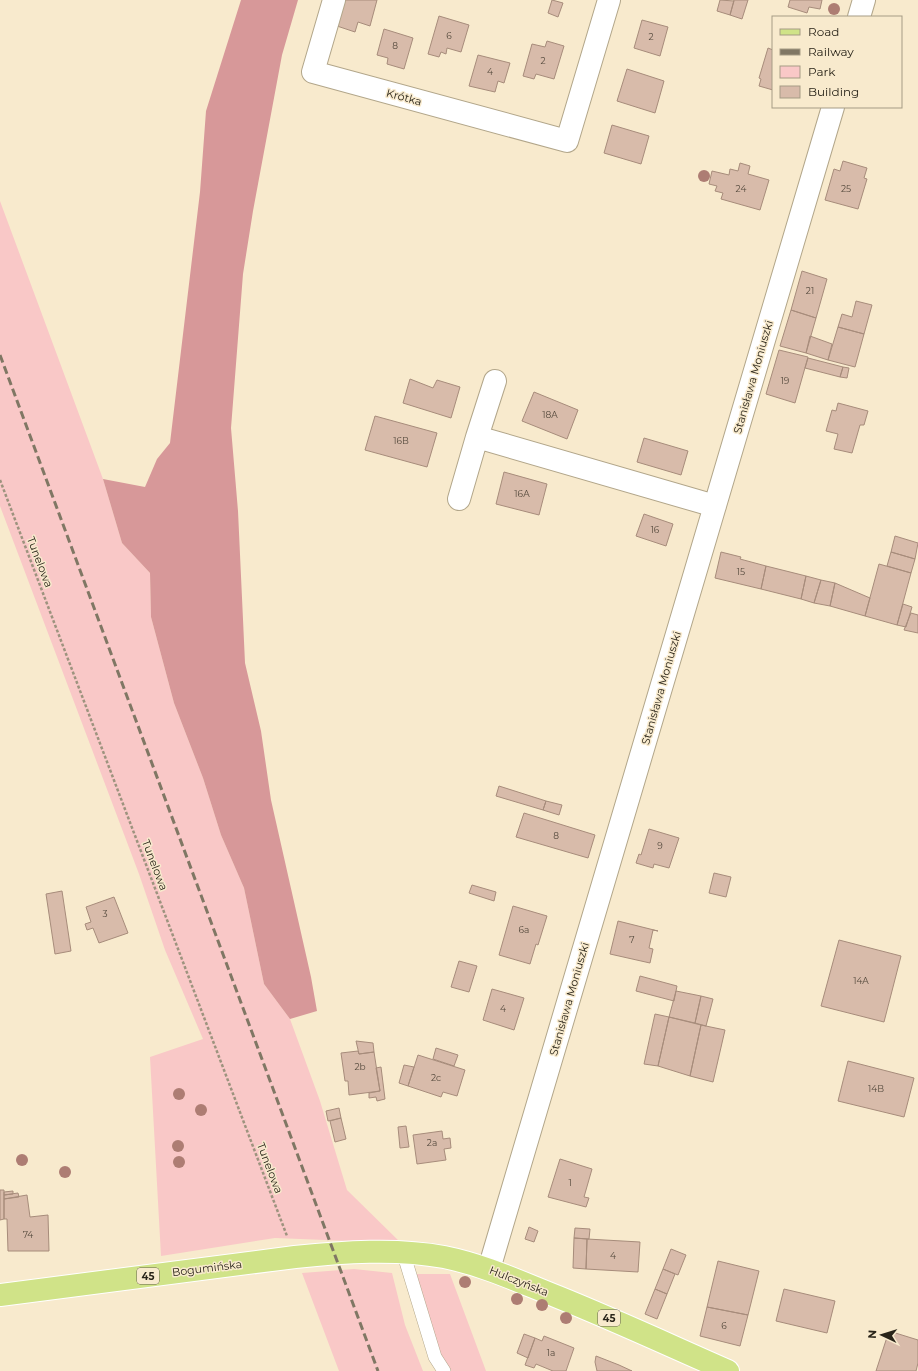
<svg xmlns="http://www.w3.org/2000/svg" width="918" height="1371" font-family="Montserrat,sans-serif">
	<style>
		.green { fill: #f9c8c7 }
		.forest { fill: #d79899 }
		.building { fill: #d8bbaa; stroke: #a78c7b }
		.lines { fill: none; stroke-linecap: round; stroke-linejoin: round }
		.service-casing { stroke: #b2a68a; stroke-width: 14 }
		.minor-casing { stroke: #b2a68a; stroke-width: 24 }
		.primary-casing { stroke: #fff; stroke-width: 24 }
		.path { stroke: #9d937e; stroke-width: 2.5; stroke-dasharray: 3 2; stroke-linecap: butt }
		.service { stroke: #fff; stroke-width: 13 }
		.minor { stroke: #fff; stroke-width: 22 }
		.primary { stroke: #d0e388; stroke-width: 22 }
		.rail { stroke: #807764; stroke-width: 3; stroke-dasharray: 8 4; stroke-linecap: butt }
		.tree { fill: #ad7d73 }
		.labels { text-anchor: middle; stroke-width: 3; stroke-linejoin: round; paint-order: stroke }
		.number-label { font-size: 9px; fill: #554a3d }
		.shield { fill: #f8eacd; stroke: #675f4f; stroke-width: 1 }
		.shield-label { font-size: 10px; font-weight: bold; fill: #292419 }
		.street-label { font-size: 11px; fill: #292419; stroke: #f8eacd }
	</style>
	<rect width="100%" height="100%" fill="#f8eacd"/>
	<path class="green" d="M0 201 103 479 122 543 150 573 151 617 174 703 203 778 221 835 244 888 264 984 290 1019 320 1101 347 1190 401 1243 275 1238 161 1256 150 1057 203 1039 165 950 139 874 0 506Z
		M354 1269 392 1273 405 1325 423 1371H339L302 1273Z
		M404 1274H450L486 1371H438Z"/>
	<path class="forest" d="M241 0H298L282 55 253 211 243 274 231 428 238 511 245 663 261 731 271 800 311 977 317 1011 290 1019 264 984 244 888 221 835 203 778 174 703 151 617 150 573 122 543 103 479 145 487 157 459 170 443 200 192 206 111Z"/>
	<path class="building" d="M344 0H377L370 26 358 22 355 32 337 26Z
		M552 0 563 3 558 17 548 13Z
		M720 0 734 1 730 15 717 11Z
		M734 0H748L742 19 730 15Z
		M790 0H822L820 9 809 7 807 13 788 7Z
		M439 16 469 25 461 52 447 48 446 54 441 52 439 57 428 54Z
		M642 20 668 27 660 56 634 48Z
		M384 29 413 38 404 69 387 64 388 58 377 55Z
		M547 41 564 46 554 79 536 74 534 79 523 76 532 44 545 47Z
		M768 48 773 50V90L759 86 761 79 759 78Z
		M478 55 510 63 504 83 498 81 495 92 469 86Z
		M627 69 664 81 655 113 617 101Z
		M612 125 649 136 641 164 604 153Z
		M843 161 867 168 864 178 867 179 858 209 825 200 834 169 840 171Z
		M740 163 750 166 748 174 769 180 760 210 721 199 723 193 715 191 717 186 709 184 712 171 729 175 730 169 738 171Z
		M802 271 827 279 816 318 791 310Z
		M856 301 872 305 864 334 838 327 842 314 852 317Z
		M791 310 816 318 806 353 780 346Z
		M838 327 864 334 855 367 828 360Z
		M810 336 832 344 828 360 806 353Z
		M779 350 808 357 795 403 766 394Z
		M808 358 843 367 840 377 805 368Z
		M843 367 849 368 847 378 840 377Z
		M410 379 433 388 437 380 460 387 451 418 403 403Z
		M534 392 578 410 567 439 522 421Z
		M838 403 868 411 864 425H860L852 453 834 449 838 434 826 431 832 410 836 411Z
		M375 416 437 433 427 467 365 450Z
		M644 438 688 451 681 475 637 462Z
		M504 472 547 484 539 515 496 504Z
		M644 514 673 524 666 546 636 536Z
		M895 536 918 543 915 559 891 552Z
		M721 552 741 557 740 559 766 566 761 589 715 578Z
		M891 552 915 559 911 573 887 566Z
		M879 564 911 573 897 625 865 616Z
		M766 566 806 576 801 599 761 589Z
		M806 576 821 580 814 603 801 599Z
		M821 580 835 583 830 606 814 603Z
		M835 583 870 598 865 616 830 606Z
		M903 604 912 607 906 627 897 625Z
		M911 613 918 615V633L904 630Z
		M499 786 546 801 543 810 496 796Z
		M546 801 562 805 559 815 543 810Z
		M524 813 595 835 588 858 516 837Z
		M649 829 679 838 669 868 654 864 653 868 636 863 639 854 641 855Z
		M714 873 731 877 726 897 709 893Z
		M472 885 496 892 494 901 469 893Z
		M62 891 71 951 55 954 46 894Z
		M114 897 128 933 99 943 93 928 87 930 85 924 91 922 86 907Z
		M513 906 547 916 538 945 536 944 530 964 499 955Z
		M618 921 658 931 653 930 649 948 653 949 650 963 610 954Z
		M839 940 901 956 884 1022 821 1006Z
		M459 961 477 966 469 992 451 987Z
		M640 976 677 986 674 1001 636 991Z
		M492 989 524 998 514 1030 483 1020Z
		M676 991 701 996 695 1023 669 1017Z
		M701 996 713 999 706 1026 695 1023Z
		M655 1014 669 1017 658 1066 644 1064Z
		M669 1017 701 1025 690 1076 658 1066Z
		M701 1025 725 1030 713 1082 690 1076Z
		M356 1041 373 1043 374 1052 359 1054Z
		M436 1048 458 1055 454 1066 433 1059Z
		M358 1051 359 1054 374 1052 380 1091 349 1095 348 1081H345L341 1053Z
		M418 1055 465 1070 457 1096 443 1092 441 1097 408 1086Z
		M848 1061 914 1078 904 1117 838 1101Z
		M404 1065 414 1067 408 1086 399 1083Z
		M381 1067 385 1099 377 1101 376 1097 369 1098V1093L380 1091 376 1068Z
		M339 1108 341 1118 328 1121 326 1111Z
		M341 1118 346 1139 335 1142 330 1121Z
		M406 1126 409 1147 400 1148 398 1127Z
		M442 1131 443 1139 450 1138 451 1148 444 1149 446 1160 417 1164 413 1135Z
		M560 1159 592 1169 584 1197 589 1198 586 1207 548 1197Z
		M0 1190H4V1219L0 1220Z
		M13 1191V1194L4 1195V1192Z
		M18 1193 19 1197 4 1199V1195Z
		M27 1195 30 1217 48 1215 49 1251H8L7 1219H4V1199Z
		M529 1227 538 1231 534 1242 525 1239Z
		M575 1228 590 1229 589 1239 574 1238Z
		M574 1238 587 1239 586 1269 573 1268Z
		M587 1239 640 1242 638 1272 586 1269Z
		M671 1249 686 1255 678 1275 663 1269Z
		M718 1261 759 1271 748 1315 707 1307Z
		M663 1269 675 1274 667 1294 655 1289Z
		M655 1289 667 1294 657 1319 645 1314Z
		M784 1289 835 1301 827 1333 776 1321Z
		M707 1307 748 1315 740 1346 700 1336Z
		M889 1331 918 1340V1363L916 1371H876Z
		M524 1334 535 1338 528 1358 517 1353Z
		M544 1336 574 1348 566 1371H553L536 1364 534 1368 525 1365 535 1338 542 1341Z
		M596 1356 619 1365 632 1371H597L595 1362Z"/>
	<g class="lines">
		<g class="service-casing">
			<path id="service" d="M403 1252 435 1357 444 1371"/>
		</g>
		<g class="minor-casing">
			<path id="minor" d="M334 0 313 72 567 141 609 0
				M859 17 864 0
				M477 437 715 506
				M459 499 477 437 495 381
				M489 1269 833 107"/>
		</g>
		<g class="primary-casing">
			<path id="primary" d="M0 1295 295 1257C342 1252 397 1248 444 1257 484 1265 520 1282 558 1297 615 1320 671 1346 728 1371"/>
		</g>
		<path class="path" d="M0 480 287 1236"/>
		<use href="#service" class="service"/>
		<use href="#minor" class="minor"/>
		<use href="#primary" class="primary"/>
		<path class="rail" d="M0 355 378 1371"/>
	</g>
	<g class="tree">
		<circle cx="834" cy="9" r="6"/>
		<circle cx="704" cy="176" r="6"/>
		<circle cx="179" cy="1094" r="6"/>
		<circle cx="201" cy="1110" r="6"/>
		<circle cx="178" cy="1146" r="6"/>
		<circle cx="22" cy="1160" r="6"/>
		<circle cx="179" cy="1162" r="6"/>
		<circle cx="65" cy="1172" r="6"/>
		<circle cx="465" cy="1282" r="6"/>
		<circle cx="517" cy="1299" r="6"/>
		<circle cx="542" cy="1305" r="6"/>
		<circle cx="566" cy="1318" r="6"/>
	</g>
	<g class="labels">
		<g class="number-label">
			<text x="449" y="39">6</text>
			<text x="651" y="40">2</text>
			<text x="395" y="49">8</text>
			<text x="543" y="64">2</text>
			<text x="490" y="75">4</text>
			<text x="741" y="192">24</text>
			<text x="846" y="192">25</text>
			<text x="810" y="294">21</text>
			<text x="785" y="384">19</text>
			<text x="550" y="418">18A</text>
			<text x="401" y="444">16B</text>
			<text x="522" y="497">16A</text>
			<text x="655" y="533">16</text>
			<text x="741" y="575">15</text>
			<text x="556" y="839">8</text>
			<text x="660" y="849">9</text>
			<text x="105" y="917">3</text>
			<text x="524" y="933">6a</text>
			<text x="632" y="943">7</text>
			<text x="861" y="984">14A</text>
			<text x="503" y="1012">4</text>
			<text x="360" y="1070">2b</text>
			<text x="436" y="1081">2c</text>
			<text x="876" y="1092">14B</text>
			<text x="432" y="1146">2a</text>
			<text x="570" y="1186">1</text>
			<text x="28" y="1238">74</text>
			<text x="613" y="1259">4</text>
			<text x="724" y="1329">6</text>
			<text x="551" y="1356">1a</text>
		</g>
		<g class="shield">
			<rect x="137" y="1268" width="22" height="16" rx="3"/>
			<rect x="598" y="1310" width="22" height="16" rx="3"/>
		</g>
		<g class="shield-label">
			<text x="148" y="1280">45</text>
			<text x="609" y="1322">45</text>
		</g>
		<g class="street-label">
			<text transform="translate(404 97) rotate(15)" y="4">Krótka</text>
			<text transform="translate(753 377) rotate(-74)" y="4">Stanisława Moniuszki</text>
			<text transform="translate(40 562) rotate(69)" y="4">Tunelowa</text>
			<text transform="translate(661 688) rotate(-74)" y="4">Stanisława Moniuszki</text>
			<text transform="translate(155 865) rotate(69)" y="4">Tunelowa</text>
			<text transform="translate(569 999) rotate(-74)" y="4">Stanisława Moniuszki</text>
			<text transform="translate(270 1168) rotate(69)" y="4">Tunelowa</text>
			<text transform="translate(207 1268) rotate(-7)" y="4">Bogumińska</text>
			<text transform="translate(519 1281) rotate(22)" y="4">Hulczyńska</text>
		</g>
	</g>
	<rect x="772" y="16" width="130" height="92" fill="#f8eacd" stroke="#a59b85"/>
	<rect x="780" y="29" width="20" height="6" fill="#d0e388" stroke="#a59b85"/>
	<text x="808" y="36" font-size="12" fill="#292419">Road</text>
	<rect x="780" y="49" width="20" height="6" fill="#807764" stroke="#a59b85"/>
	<text x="808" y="56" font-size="12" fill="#292419">Railway</text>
	<rect x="780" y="66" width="20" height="12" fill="#f9c8c7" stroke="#a59b85"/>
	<text x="808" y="76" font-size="12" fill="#292419">Park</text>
	<rect x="780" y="86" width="20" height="12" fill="#d8bbaa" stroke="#a59b85"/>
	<text x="808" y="96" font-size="12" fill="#292419">Building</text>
	<g transform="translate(882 1335) rotate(274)" stroke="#f8eacd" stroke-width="3" paint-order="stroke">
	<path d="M0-3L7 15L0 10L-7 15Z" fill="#292419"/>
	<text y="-6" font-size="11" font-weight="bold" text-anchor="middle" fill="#292419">N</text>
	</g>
</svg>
